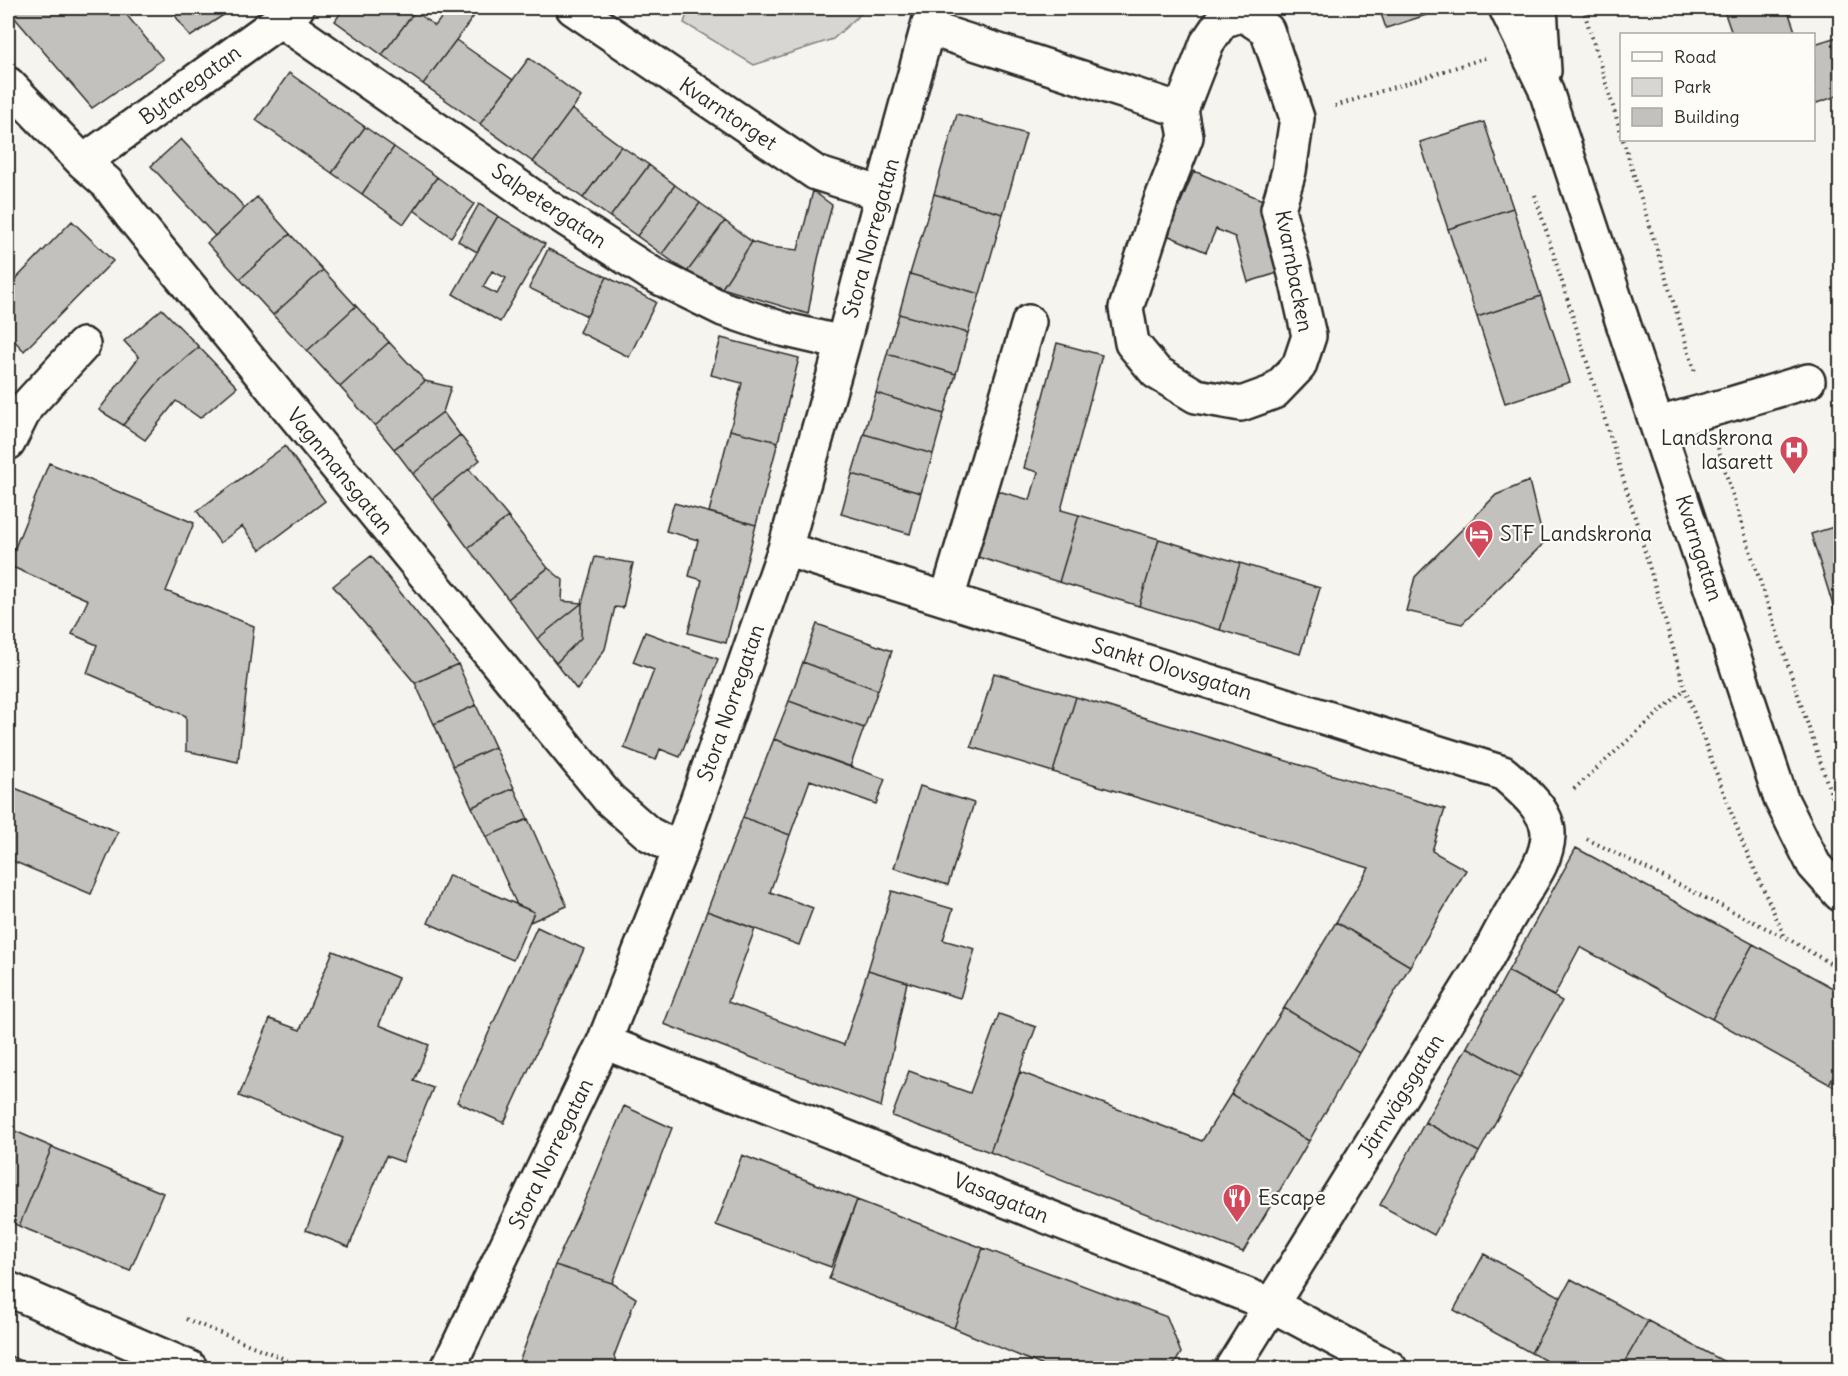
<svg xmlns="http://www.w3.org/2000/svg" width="1848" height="1376" font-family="Delius,sans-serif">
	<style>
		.green { fill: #d7d6d2; stroke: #81807e; stroke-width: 1.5 }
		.building { fill: #c2c1be; stroke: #2b2b2b; stroke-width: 1.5; fill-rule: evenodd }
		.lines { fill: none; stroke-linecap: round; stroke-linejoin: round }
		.minor-casing { stroke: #2b2b2b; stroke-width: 38 }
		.path { stroke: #2b2b2b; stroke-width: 4; stroke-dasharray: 1.5 4.5; stroke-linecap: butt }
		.minor { stroke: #fdfcf7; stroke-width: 33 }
		.labels { text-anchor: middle; stroke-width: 4.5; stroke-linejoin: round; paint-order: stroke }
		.street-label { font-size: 21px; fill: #2b2b2b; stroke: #fdfcf7 }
		.poi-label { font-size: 21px; fill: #2b2b2b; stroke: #fdfcf7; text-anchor: start }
	</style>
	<rect width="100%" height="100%" fill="#f5f4ef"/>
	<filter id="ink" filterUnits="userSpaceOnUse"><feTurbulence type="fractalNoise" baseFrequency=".0167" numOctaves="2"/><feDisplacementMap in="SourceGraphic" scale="12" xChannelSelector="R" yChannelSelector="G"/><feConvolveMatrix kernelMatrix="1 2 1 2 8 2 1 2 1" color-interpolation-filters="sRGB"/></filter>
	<g filter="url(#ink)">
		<path class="green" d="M689 8H867L833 39 754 65 684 23Z"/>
		<path class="building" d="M8 8H121L163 59 92 108 8 10Z
			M170 8H216L222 16 190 37Z
			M216 8H235L222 16Z
			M344 8H411L415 11 382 55 335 21Z
			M449 8H480L423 84 382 55 415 11 435 26Z
			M1037 8H1060L1058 13Z
			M1379 8H1448L1386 28Z
			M1723 8H1787L1796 34H1732Z
			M1840 36V95L1814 104V44Z
			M456 40 513 80 480 124 423 84Z
			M529 58 581 97 533 162 480 124Z
			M289 73 365 127 332 173 256 120Z
			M572 109 621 146 583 198 533 162Z
			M957 114 1026 134 1003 214 934 194Z
			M1484 122 1513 208 1448 229 1420 142Z
			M365 127 394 147 362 194 332 173Z
			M181 139 245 208 215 236 151 166Z
			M621 146 649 165 610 217 583 198Z
			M394 147 437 177 404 224 362 194Z
			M649 165 675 185 637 236 610 217Z
			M1194 171 1265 201 1281 272 1248 282 1235 237 1216 229 1206 252 1167 235Z
			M437 177 474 204 451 237 414 210Z
			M675 185 700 203 662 254 637 236Z
			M813 191 832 205 818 259 808 314 722 288 752 242 769 247 798 250Z
			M934 194 1003 214 980 294 910 274Z
			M257 197 290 234 240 279 207 243Z
			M700 203 725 221 687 272 662 254Z
			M479 204 498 216 477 252 458 241Z
			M1513 208 1541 296 1477 317 1448 229Z
			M498 216 545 244 500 322 453 294ZM492 271 506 278 497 294 483 287Z
			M72 221 113 261 24 351 8 334V287Z
			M725 221 752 242 722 288 687 272Z
			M290 234 323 270 273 315 240 279Z
			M548 249 607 277 587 316 529 288Z
			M323 270 356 306 307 351 273 315Z
			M910 274 980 294 968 333 899 314Z
			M607 277 656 302 629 357 579 332Z
			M1541 296 1570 382 1505 403 1477 317Z
			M356 306 389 342 340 387 307 351Z
			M162 309 199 347 160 380 123 425 99 410 139 357 124 341Z
			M899 314 968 333 956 374 887 354Z
			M721 338 799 358 778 442 730 430 742 383 711 375Z
			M389 342 425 381 375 426 340 387Z
			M1057 343 1102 355 1061 510 1079 515 1059 582 978 557 998 491 1030 500 1038 472 1024 468Z
			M199 347 237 387 200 418 176 401 145 440 123 425 160 380Z
			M887 354 956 374 944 414 876 393Z
			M425 381 451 387 443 412 394 449 375 426Z
			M876 393 944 414 933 454 864 434Z
			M443 412 460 435 413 474 394 449Z
			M730 430 778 442 756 525 709 512Z
			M864 434 933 454 921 493 852 474Z
			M460 435 480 460 432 499 413 474Z
			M285 446 325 501 260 550 242 526 220 543 197 511Z
			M49 463 194 523 166 591 254 626 238 762 186 751V716L87 673 97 645 72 634 88 600 8 565Z
			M469 469 508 517 468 548 432 499Z
			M852 474 921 493 910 534 841 514Z
			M1529 481 1544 543 1462 624 1406 611 1415 577 1496 495Z
			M674 503 756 525 726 643 688 633 702 580 689 576 698 540 666 531Z
			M1079 515 1159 539 1139 606 1059 582Z
			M508 517 548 568 508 599 468 548Z
			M1840 525V610L1835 612 1811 534Z
			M1159 539 1240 563 1220 630 1139 606Z
			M371 556 458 664 415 683 333 586Z
			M595 557 633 563 623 608 615 607 605 649 577 690 556 663 581 638 582 603Z
			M1240 563 1320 588 1300 654 1220 630Z
			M548 568 563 580 562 601 582 603 537 639 508 599Z
			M582 603 581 638 556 663 537 639Z
			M817 624 892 651 878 690 803 662Z
			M645 632 718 659 680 757 660 749 656 760 624 748 654 670 633 662Z
			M803 662 878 690 864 728 789 701Z
			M458 664 476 705 434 724 415 683Z
			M994 673 1076 697 1053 772 971 747Z
			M1076 697 1445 809 1432 851 1466 870 1410 966 1336 922 1369 868 1053 772Z
			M789 701 864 728 850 767 774 739Z
			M476 705 495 747 453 766 434 724Z
			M774 739 885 779 876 804 810 780 790 835 743 817Z
			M495 747 514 788 472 807 453 766Z
			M8 785 118 832 91 894 8 859Z
			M920 786 974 803 948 885 894 868Z
			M514 788 528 819 486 837 472 807Z
			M743 817 790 835 770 892 813 908 799 945 707 911Z
			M528 819 567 906 530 922 534 912 517 905 486 837Z
			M1576 848 1753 944 1712 1019 1580 947 1554 996 1508 971Z
			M449 875 534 912 513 960 428 923Z
			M892 891 953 909 943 940 975 949 960 998 868 970Z
			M707 911 755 929 728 1002 844 1045 868 970 907 982 881 1107 664 1024Z
			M1336 922 1410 966 1359 1053 1284 1008Z
			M537 927 584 949 504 1123 457 1102Z
			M1753 944 1840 992V1063L1829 1084 1712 1019Z
			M333 951 398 978 379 1025 429 1045 414 1081 433 1088 403 1162 386 1156 349 1247 306 1230 343 1138 239 1096 270 1019 300 1030Z
			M1508 971 1562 1001 1520 1077 1467 1047Z
			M1284 1008 1359 1053 1309 1141 1231 1094Z
			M999 1014 1036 1027 990 1152 892 1116 909 1071 970 1093Z
			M1467 1047 1520 1077 1479 1152 1425 1122Z
			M1840 1063V1090L1829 1084Z
			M1020 1072 1202 1141 1231 1094 1309 1141 1243 1252 990 1152Z
			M624 1106 672 1128 612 1283 555 1265 591 1186Z
			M1425 1122 1479 1152 1434 1235 1380 1205Z
			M8 1128 52 1147 19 1226 8 1221Z
			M52 1147 163 1193 130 1271 19 1226Z
			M742 1155 857 1200 831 1267 716 1225Z
			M857 1200 983 1248 954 1328 829 1279Z
			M983 1248 1167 1317 1181 1353 1172 1368H1048L954 1328Z
			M1484 1254 1561 1297 1531 1353 1454 1310Z
			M555 1265 612 1283 636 1298 614 1356 618 1368H519L518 1365Z
			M1571 1279 1648 1321 1621 1368H1560L1531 1353Z
			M1648 1321 1725 1362 1721 1368H1621Z
			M8 1355 19 1360 39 1368H8Z
			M1276 1360 1294 1368H1271Z"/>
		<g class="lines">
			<g class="minor-casing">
				<path id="minor" d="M573 8 816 173 882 194
					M1506 8 1545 88 1781 799 1814 865 1840 894
					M1540 8 1544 71
					M280 20 549 208 652 274 723 309 782 329 843 343
					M928 28 1181 110 1207 43 1222 21 1243 14 1267 30 1297 118 1289 171 1278 209 1295 274 1309 336 1299 366 1274 392 1241 404 1196 396 1156 372 1132 343 1126 308 1161 201 1186 137 1181 110
					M8 84 83 162 107 183 130 214 609 799 649 834 680 850
					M83 162 297 8
					M1658 424 1731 404 1808 381
					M8 443 26 407 83 345
					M785 549 1503 773C1520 788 1549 811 1548 835 1547 863 1526 887 1513 910 1503 926 1495 943 1486 959L1232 1368
					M947 599 1029 322
					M604 1042 1272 1305 1390 1368
					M8 1289 190 1368
					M448 1368 604 1042 680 850 785 549 843 343 882 194 933 8"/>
			</g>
			<path class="path" d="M1583 8 1622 136
				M1335 106 1485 58
				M1623 140 1695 372
				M1535 195 1629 497 1685 689 1743 844 1785 937 1840 969
				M1718 448 1753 560 1832 797 1840 810
				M1574 789 1685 689
				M1587 839 1784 937
				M186 1319 307 1368"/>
			<use href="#minor" class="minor"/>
		</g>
	</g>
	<defs>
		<g id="hospital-pin" transform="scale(1.5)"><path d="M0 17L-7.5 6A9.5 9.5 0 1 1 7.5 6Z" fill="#d1495b" stroke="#fdfcf7"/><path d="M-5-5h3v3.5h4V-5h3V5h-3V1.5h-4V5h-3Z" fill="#fff"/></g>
		<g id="hotel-pin" transform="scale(1.5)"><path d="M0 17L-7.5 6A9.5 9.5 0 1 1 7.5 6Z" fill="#d1495b" stroke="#fdfcf7"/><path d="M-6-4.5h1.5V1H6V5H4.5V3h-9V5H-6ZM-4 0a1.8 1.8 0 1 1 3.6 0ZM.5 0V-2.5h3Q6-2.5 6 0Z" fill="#fff"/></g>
		<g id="restaurant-pin" transform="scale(1.5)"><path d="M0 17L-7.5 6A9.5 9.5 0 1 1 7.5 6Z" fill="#d1495b" stroke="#fdfcf7"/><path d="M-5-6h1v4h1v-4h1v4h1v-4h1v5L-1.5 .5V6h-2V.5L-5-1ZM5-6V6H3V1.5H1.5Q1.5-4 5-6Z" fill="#fff"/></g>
	</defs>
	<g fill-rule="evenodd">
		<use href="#hospital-pin" x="1794" y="450"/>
		<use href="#hotel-pin" x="1479" y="534"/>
		<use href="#restaurant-pin" x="1237" y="1198"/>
	</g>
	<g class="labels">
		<g class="street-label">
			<text transform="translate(190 85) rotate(-36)" y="7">Bytaregatan</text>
			<text transform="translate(728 114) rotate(34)" y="7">Kvarntorget</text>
			<text transform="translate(549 206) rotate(34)" y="7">Salpetergatan</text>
			<text transform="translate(871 238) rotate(-75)" y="7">Stora Norregatan</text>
			<text transform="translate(1294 271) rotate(79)" y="7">Kvarnbacken</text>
			<text transform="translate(340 471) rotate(51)" y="7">Vagnmansgatan</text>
			<text transform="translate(1699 548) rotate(72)" y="7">Kvarngatan</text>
			<text transform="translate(1172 669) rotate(17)" y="7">Sankt Olovsgatan</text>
			<text transform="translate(731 703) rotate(-71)" y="7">Stora Norregatan</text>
			<text transform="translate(1401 1096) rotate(-58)" y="7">Järnvägsgatan</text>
			<text transform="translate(551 1154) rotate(-64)" y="7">Stora Norregatan</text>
			<text transform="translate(1001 1198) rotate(22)" y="7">Vasagatan</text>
		</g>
		<g class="poi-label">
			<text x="1773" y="445" text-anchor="end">Landskrona<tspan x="1773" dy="24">lasarett</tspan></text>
			<text x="1500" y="541">STF Landskrona</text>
			<text x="1258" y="1205">Escape</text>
		</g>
	</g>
	<rect width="1848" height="1376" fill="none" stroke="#fdfcf7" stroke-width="30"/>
	<rect x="15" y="15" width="1818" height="1346" fill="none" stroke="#2b2b2b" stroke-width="2" filter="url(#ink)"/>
	<rect x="1620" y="33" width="195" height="108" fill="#fdfcf7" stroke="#a9a8a5" stroke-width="1.5"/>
	<rect x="1632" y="52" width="30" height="9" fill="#fdfcf7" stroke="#a9a8a5" stroke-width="1.5"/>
	<text x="1674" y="63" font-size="18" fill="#2b2b2b">Road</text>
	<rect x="1632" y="78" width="30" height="18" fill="#d7d6d2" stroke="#a9a8a5" stroke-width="1.5"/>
	<text x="1674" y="93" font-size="18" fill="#2b2b2b">Park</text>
	<rect x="1632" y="108" width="30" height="18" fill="#c2c1be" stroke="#a9a8a5" stroke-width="1.5"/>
	<text x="1674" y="123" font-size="18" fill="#2b2b2b">Building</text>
</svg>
